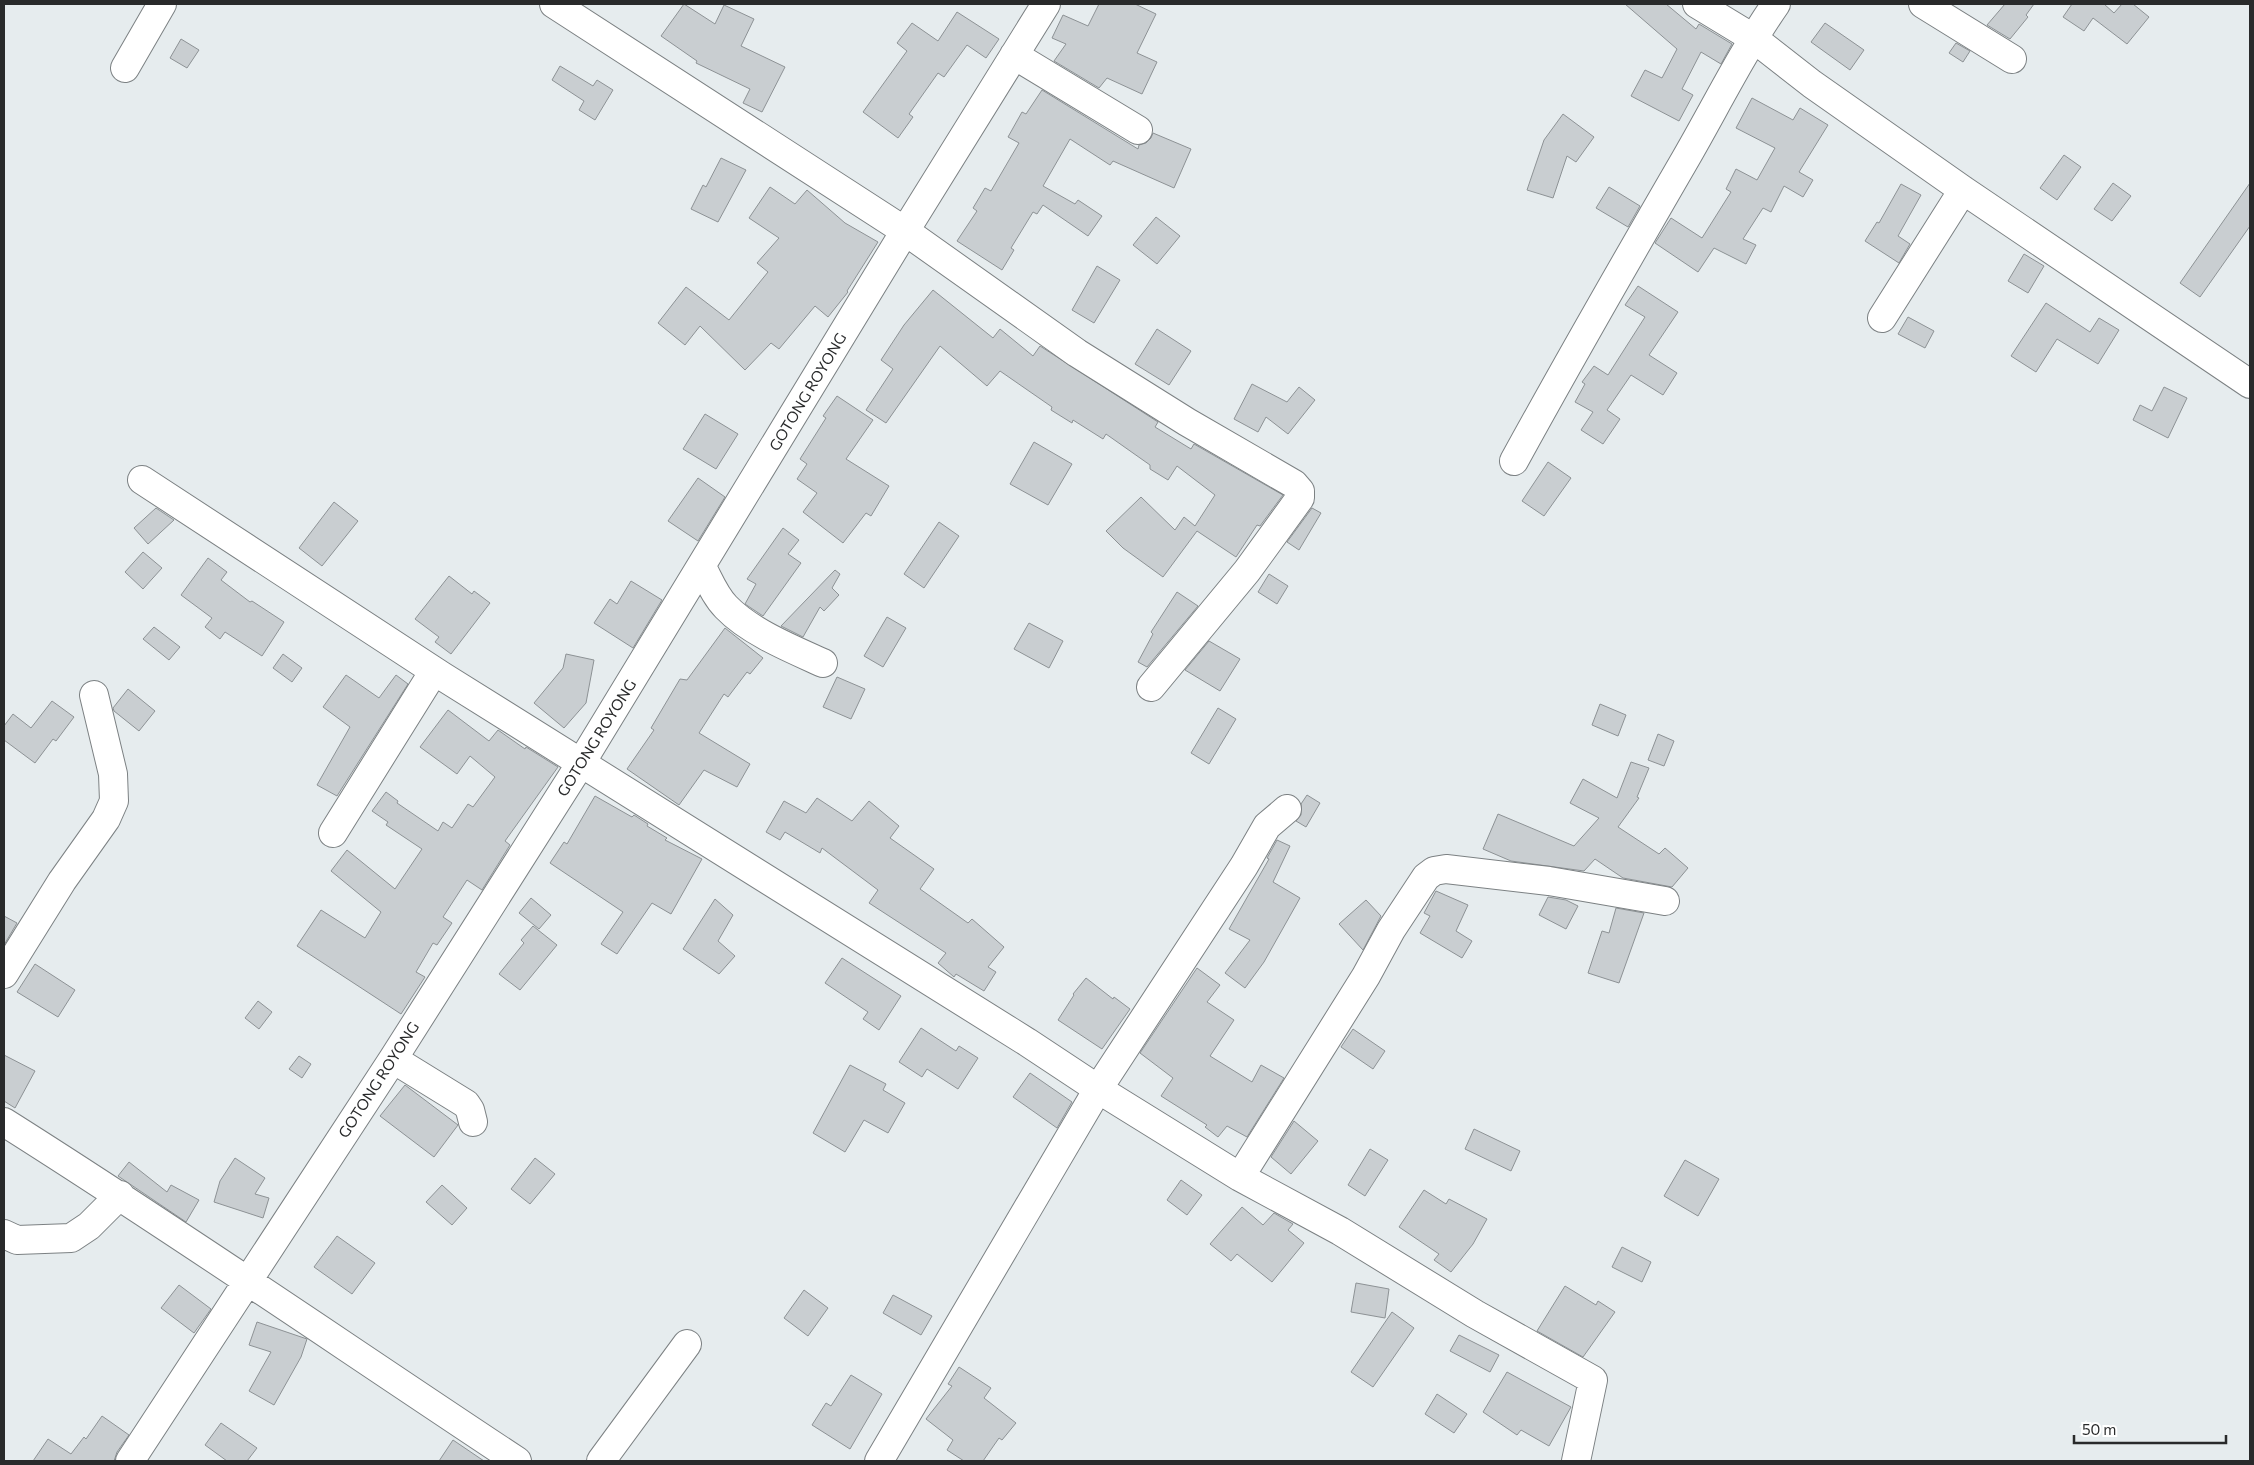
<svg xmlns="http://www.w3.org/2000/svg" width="2254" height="1465" font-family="Commissioner,sans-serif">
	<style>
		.building { fill: #c9ced1; stroke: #8d9295 }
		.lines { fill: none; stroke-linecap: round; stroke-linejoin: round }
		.minor-casing { stroke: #7c8183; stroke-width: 30 }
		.minor { stroke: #fff; stroke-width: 28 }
		.labels { text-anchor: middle; stroke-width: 4; stroke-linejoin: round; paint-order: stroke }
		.street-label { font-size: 15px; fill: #292a2b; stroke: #fff }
	</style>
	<rect width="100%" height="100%" fill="#e6ecee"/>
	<path class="building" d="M684 4 715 24 724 5 754 19 741 46 785 67 762 112 743 103 750 89 696 63 697 61 661 36Z
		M1099 4H1135L1156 14 1137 53 1157 62 1142 94 1107 78 1099 88 1054 61 1066 44 1052 38 1063 15 1088 26Z
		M1625 4H1666L1696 29 1699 24 1732 44 1721 64 1701 52 1682 89 1693 95 1679 121 1631 96 1645 70 1662 78 1677 49Z
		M2005 4H2034L2026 15 2028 17 2010 39 1987 25Z
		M2072 4H2104L2114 13 2122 4H2133L2149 17 2127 44 2093 18 2084 31 2063 17Z
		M957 12 999 39 986 58 967 45 944 77 938 73 909 114 913 117 898 138 863 112 907 51 897 43 912 23 938 41Z
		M1825 23 1864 50 1850 70 1811 42Z
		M181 39 199 50 187 68 170 58Z
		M1956 43 1970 51 1963 62 1949 53Z
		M560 66 593 86 597 80 613 90 595 120 579 110 584 101 552 80Z
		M1042 90 1138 149 1139 145 1146 143 1151 138 1153 133 1191 149 1174 188 1113 161 1110 165 1070 139 1043 186 1075 204 1078 200 1102 216 1088 236 1043 205 1037 214 1033 212 1011 248 1014 250 1002 270 957 241 977 211 973 208 985 188 991 191 1019 143 1008 137 1022 112 1026 114Z
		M1752 98 1793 120 1800 108 1828 125 1799 172 1813 180 1803 197 1784 186 1771 212 1763 208 1743 239 1756 245 1746 264 1714 248 1698 272 1655 243 1671 218 1702 238 1731 192 1726 189 1736 169 1757 180 1775 148 1736 128Z
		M1563 114 1594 137 1576 162 1567 156 1553 198 1527 190 1544 140Z
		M2064 155 2081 167 2057 200 2040 188Z
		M721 158 746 170 718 222 691 209 703 185 706 187Z
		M2113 183 2131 196 2112 221 2094 209Z
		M2250 183V226L2200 297 2180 283Z
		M1901 184 1921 195 1898 236 1910 244 1899 263 1865 241 1877 222 1879 223Z
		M770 187 795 204 807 190 845 223 878 242 847 291 848 292 828 317 815 306 779 349 771 343 745 370 700 326 685 345 658 323 686 287 729 320 768 272 757 263 779 238 749 218Z
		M1609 187 1640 206 1628 227 1596 208Z
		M1156 217 1180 236 1157 264 1133 245Z
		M2024 254 2044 266 2028 293 2008 281Z
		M1097 266 1120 280 1094 323 1072 310Z
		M1638 286 1678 312 1649 355 1677 373 1663 395 1631 375 1607 410 1620 419 1603 444 1581 430 1593 412 1575 402 1585 384 1582 382 1594 366 1608 375 1645 317 1625 305Z
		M933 290 993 338 1000 329 1033 356 1040 346 1158 422 1155 427 1191 449 1194 444 1283 495 1260 526 1257 525 1236 557 1197 531 1163 577 1123 548 1106 531 1141 497 1175 530 1184 517 1195 526 1215 495 1177 466 1168 480 1150 469V465L1106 434 1103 439 1073 420 1072 423 1051 410 1052 407 1000 371 987 386 940 346 886 423 866 410 893 369 881 360 904 325Z
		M2046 303 2090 332 2099 318 2119 330 2098 364 2057 339 2036 372 2011 356Z
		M1908 317 1934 331 1925 348 1898 334Z
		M1157 329 1191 351 1169 385 1135 364Z
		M1252 384 1287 402 1299 387 1315 400 1288 434 1266 417 1258 432 1234 419Z
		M2164 387 2187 398 2168 438 2133 420 2140 405 2152 411Z
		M837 396 873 420 846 459 889 486 871 516 866 513 843 543 803 512 817 493 797 479 807 464 800 459 826 418 823 416Z
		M705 414 738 434 716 469 683 449Z
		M1034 442 1072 464 1048 505 1010 484Z
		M1548 462 1571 478 1544 516 1522 501Z
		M698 478 725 497 698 541 668 521Z
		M334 502 358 521 322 566 299 548Z
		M156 508 174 520 148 544 134 528Z
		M1312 508 1321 513 1299 550 1287 542Z
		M939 522 959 536 924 588 904 574Z
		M783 528 799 540 788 554 801 563 763 616 745 604 756 584 747 579Z
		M143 552 162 568 143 589 125 572Z
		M208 558 227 572 221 580 250 602 252 601 284 622 262 656 225 632 220 639 205 627 212 618 181 595Z
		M835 570 840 574 832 588 839 595 824 611 820 607 803 637 781 626Z
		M1269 574 1288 586 1277 604 1258 592Z
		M449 576 472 594 474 591 490 603 451 654 435 642 439 637 415 619Z
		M631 581 662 600 633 648 594 623 610 599 617 604Z
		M1177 592 1198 606 1147 667 1138 662 1153 634 1151 632Z
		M887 617 906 628 883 667 864 656Z
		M1029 623 1063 641 1049 668 1014 649Z
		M154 627 180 647 169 660 143 639Z
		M725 628 763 658 750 674 747 672 728 697 724 694 699 733 750 764 737 787 704 770 679 805 627 769 654 730 651 728 680 679 687 680Z
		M1209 641 1240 659 1220 691 1185 670Z
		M283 654 302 668 292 682 273 668Z
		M566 654 594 660 586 703 564 728 534 703 563 668Z
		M346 675 379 698 396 675 408 684 337 796 317 785 350 727 323 707Z
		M837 677 865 689 851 719 823 707Z
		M128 689 155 711 139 731 114 711 113 708Z
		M52 701 74 717 56 741 53 739 35 763 4 740V726L13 714 31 728Z
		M1600 704 1626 715 1618 736 1592 725Z
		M1218 708 1236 719 1209 764 1191 753Z
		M448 710 489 741 498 730 525 749 526 747 558 767 505 841 510 845 482 890 467 880 443 917 452 923 437 945 433 943 416 972 425 977 401 1014 297 946 321 910 365 938 381 912 331 871 347 850 395 889 422 849 386 825 388 822 372 811 386 792 398 801 397 803 438 831 443 822 452 828 468 804 473 807 495 777 470 756 457 774 420 747Z
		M1658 734 1674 741 1664 766 1648 760Z
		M1631 762 1649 768 1637 797 1639 798 1618 827 1659 854 1665 848 1688 868 1672 887 1623 878 1595 859 1584 871 1511 861 1483 849 1498 814 1574 846 1599 818 1570 803 1583 779 1617 798Z
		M1307 795 1320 803 1306 827 1296 821 1301 815V804Z
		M595 796 632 817 634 815 648 824 647 826 667 838 665 840 702 859 671 914 652 903 617 954 601 944 623 912 550 863 564 842 567 844Z
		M817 798 852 821 869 801 899 826 890 838 934 869 920 889 968 923 972 919 1004 947 988 967 996 972 984 991 956 974 954 977 938 963 946 953 869 903 878 890 822 848 820 853 785 832 780 840 766 832 784 801 806 813Z
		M1277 840 1290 846 1273 882 1300 898 1264 962 1245 988 1225 973 1250 940 1229 929 1269 859 1267 858Z
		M1436 891 1468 905 1456 931 1472 941 1462 958 1420 933 1430 916 1424 913Z
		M1548 897 1566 900 1578 906 1566 929 1539 915Z
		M531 898 551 915 539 929 519 913Z
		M715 899 733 915 718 941 735 956 719 974 683 949Z
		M1366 900 1381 916 1363 950 1339 924Z
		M1616 908 1644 913 1619 983 1588 973 1602 931 1609 933Z
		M4 916 17 923 4 945Z
		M533 926 557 945 520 990 499 974 524 943 521 940Z
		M842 958 901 996 879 1030 863 1019 868 1012 825 983Z
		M35 964 75 990 58 1017 17 992Z
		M1197 968 1220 985 1207 1002 1234 1020 1210 1056 1252 1082 1261 1065 1284 1078 1247 1137 1227 1126 1218 1137 1205 1127 1207 1125 1161 1096 1173 1078 1140 1053Z
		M1086 978 1113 999 1114 997 1130 1009 1102 1049 1058 1020 1074 995 1073 994Z
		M258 1001 272 1012 259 1029 245 1018Z
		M921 1028 956 1051 959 1046 978 1058 958 1089 927 1069 922 1077 899 1062Z
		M1353 1029 1385 1051 1373 1069 1341 1047Z
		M4 1055 35 1071 15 1108 4 1101Z
		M299 1056 311 1064 302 1078 289 1069Z
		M850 1065 886 1084 883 1090 905 1103 888 1133 864 1120 845 1152 813 1133Z
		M1030 1073 1072 1102 1057 1128 1013 1097Z
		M405 1085 458 1125 434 1157 380 1116Z
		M1294 1121 1318 1141 1291 1174 1271 1157Z
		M1474 1129 1520 1151 1511 1171 1465 1149Z
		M1370 1149 1388 1160 1365 1196 1348 1185Z
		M235 1158 265 1178 255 1194 269 1198 263 1218 214 1202 220 1181Z
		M535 1158 555 1174 530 1204 511 1189Z
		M1685 1160 1719 1179 1698 1216 1664 1196Z
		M129 1162 167 1192 171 1185 199 1200 186 1222 118 1176Z
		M1181 1180 1202 1195 1187 1215 1167 1200Z
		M442 1185 467 1208 452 1225 426 1202Z
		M1424 1190 1446 1204 1449 1199 1487 1219 1473 1244 1451 1272 1434 1260 1439 1254 1399 1227Z
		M1242 1207 1263 1225 1274 1213 1293 1224 1288 1230 1304 1243 1272 1282 1237 1254 1231 1261 1210 1244Z
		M337 1236 375 1263 352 1294 314 1267Z
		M1622 1247 1651 1262 1642 1282 1612 1267Z
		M1356 1283 1389 1289 1385 1318 1351 1312Z
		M179 1285 211 1309 194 1333 161 1308Z
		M1565 1286 1596 1305 1598 1301 1615 1312 1583 1357 1537 1331Z
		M804 1290 828 1308 808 1336 784 1318Z
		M893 1295 932 1316 921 1335 883 1313Z
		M1392 1312 1414 1328 1373 1387 1351 1372Z
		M257 1322 307 1339 301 1357 274 1405 249 1391 271 1352 249 1345Z
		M1459 1335 1499 1355 1490 1372 1450 1351Z
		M959 1367 991 1388 984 1398 1016 1423 1002 1440 999 1438 983 1461H964L947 1450 953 1440 926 1419 952 1386 948 1384Z
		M1507 1372 1571 1407 1549 1446 1521 1430 1517 1435 1483 1412Z
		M851 1375 882 1394 850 1449 812 1425 826 1403 831 1406Z
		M1437 1394 1467 1414 1454 1433 1425 1414Z
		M102 1416 129 1435 117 1452 114 1461H33L48 1439 71 1454 84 1437 86 1439Z
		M221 1423 257 1448 247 1461H227L205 1445Z
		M453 1440 484 1461H439Z"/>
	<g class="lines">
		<g class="minor-casing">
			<path id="minor" d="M554 4 905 231 1077 353 1187 422 1294 484 1300 491V498L1247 571 1151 687
				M1697 4 1753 38 1812 84 1963 190 2250 384
				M1923 4 2012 59
				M1014 55 1138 130
				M125 68 162 4
				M1882 318 1963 190
				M1514 461C1570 359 1628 258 1686 158 1716 106 1742 53 1776 4
				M142 480 442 676 1027 1042 1098 1089 1240 1177 1340 1231 1475 1314 1593 1380 1576 1461
				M702 567C709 580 715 596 726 607 750 632 792 649 823 663
				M333 833 434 671
				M4 974 62 881 106 819 114 801 113 774 94 695
				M393 1059 466 1104 470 1110 473 1122
				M4 1122C177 1231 346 1348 517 1461
				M1240 1177 1366 976 1391 930 1426 877 1434 871 1446 869 1549 881 1665 901
				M4 1234 17 1240 71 1238 89 1226 120 1195
				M130 1461 393 1059 581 763 905 231 1046 4
				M601 1461 687 1344
				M879 1461 1098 1089 1244 866 1267 826 1287 809"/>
		</g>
		<use href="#minor" class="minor"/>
	</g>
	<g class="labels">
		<g class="street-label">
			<text transform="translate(808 392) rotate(-59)" y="5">GOTONG ROYONG</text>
			<text transform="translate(597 738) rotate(-58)" y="5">GOTONG ROYONG</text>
			<text transform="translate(379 1080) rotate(-57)" y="5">GOTONG ROYONG</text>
		</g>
	</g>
	<rect width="2254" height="1465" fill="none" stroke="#292a2b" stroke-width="10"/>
	<path d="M2074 1435v8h152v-8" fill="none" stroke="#292a2b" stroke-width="2.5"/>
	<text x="2082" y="1435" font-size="15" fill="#292a2b" stroke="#ffffff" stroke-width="4" paint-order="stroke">50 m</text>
</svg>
